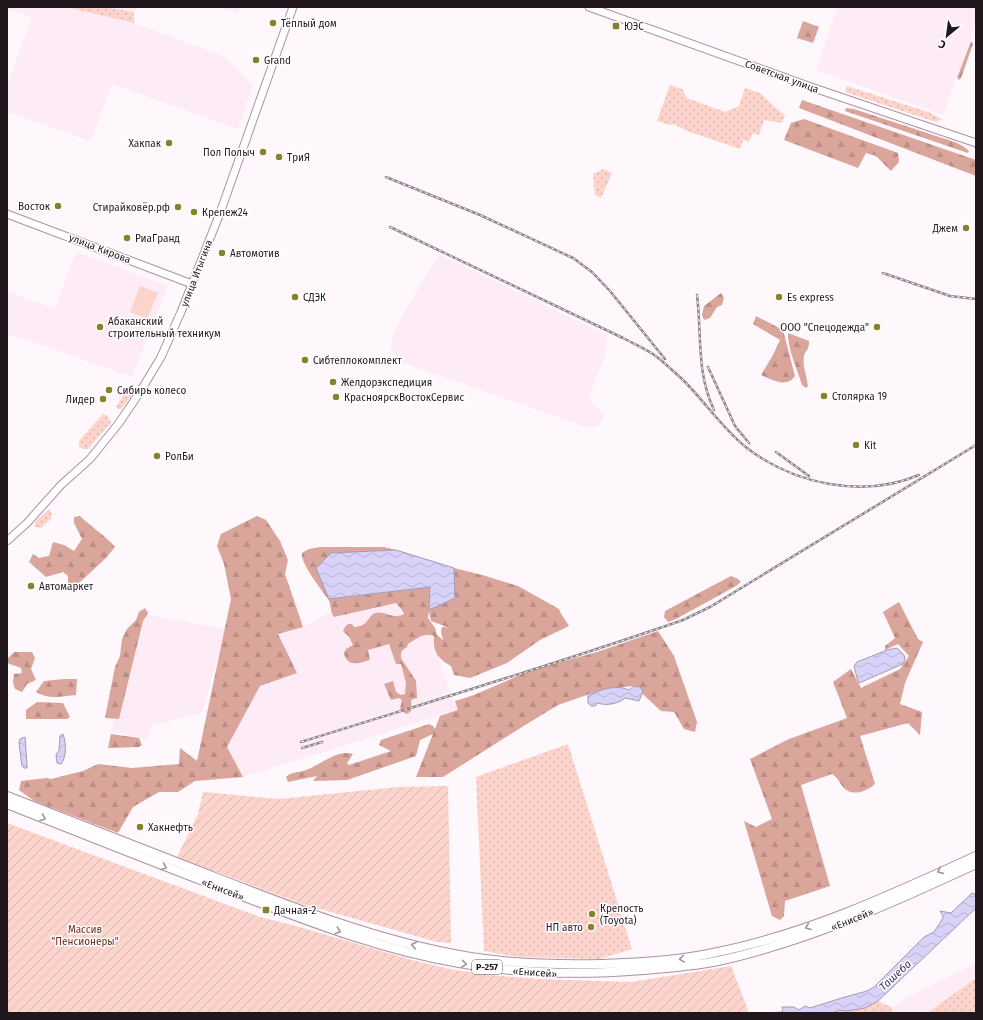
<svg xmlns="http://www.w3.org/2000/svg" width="983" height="1020" font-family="'Fira Sans',sans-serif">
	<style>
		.built { fill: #fdecf5 }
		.grass { fill: url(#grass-dots) }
		.forest { fill: url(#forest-firs); fill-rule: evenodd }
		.garden { fill: url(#garden-furrows) }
		.pitch { fill: #fcd4cb }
		.water { fill: url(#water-waves); stroke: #a29ab6 }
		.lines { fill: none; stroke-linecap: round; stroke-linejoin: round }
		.primary-casing { stroke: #af90a2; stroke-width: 9 }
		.highway-casing { stroke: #af90a2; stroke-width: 10 }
		.primary { stroke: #fff; stroke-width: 7 }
		.highway { stroke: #fff; stroke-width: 8 }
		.rail-casing { stroke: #8f868b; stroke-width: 2.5 }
		.rail { stroke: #fff; stroke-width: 1; stroke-dasharray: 3; stroke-linecap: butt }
		.oneway { stroke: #9c9699 }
		.poi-dot { fill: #878129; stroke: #fff; stroke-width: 1.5 }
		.labels { text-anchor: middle; stroke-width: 3; stroke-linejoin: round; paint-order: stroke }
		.shield { fill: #fff; stroke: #645c61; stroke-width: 1 }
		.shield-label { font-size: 9px; font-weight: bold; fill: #22161d }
		.poi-label { font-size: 10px; fill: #22161d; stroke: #fff; text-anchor: start }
		.street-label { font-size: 10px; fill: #22161d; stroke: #fff }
		.park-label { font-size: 10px; fill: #6a2a1e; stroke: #fff }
		.water-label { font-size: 11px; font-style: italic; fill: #403169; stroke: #fff }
	</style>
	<defs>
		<pattern id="grass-dots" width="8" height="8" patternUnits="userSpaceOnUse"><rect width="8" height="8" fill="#fcd4cb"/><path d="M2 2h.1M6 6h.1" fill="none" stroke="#d8b5ae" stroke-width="1.8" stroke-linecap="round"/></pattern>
		<pattern id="forest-firs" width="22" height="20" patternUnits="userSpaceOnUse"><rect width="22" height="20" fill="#daa59a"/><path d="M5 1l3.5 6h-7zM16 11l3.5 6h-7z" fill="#bb8d84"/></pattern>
		<pattern id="garden-furrows" width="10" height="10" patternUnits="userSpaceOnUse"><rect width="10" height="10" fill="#fcd4cb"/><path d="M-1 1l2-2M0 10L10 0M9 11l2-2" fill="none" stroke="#d8b5ae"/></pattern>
		<pattern id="water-waves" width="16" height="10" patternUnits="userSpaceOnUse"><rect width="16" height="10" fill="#d9d2f8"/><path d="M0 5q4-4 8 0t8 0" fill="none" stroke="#bab4d4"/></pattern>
	</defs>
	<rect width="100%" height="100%" fill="#fef7fb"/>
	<path class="built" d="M7 7H66L134 23 223 56 253 86 238 129 112 84 91 141 7 112V86L32 17 7 9Z
		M103 7H136L134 12Z
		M220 7H241L238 14Z
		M837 7H976V23L943 115 816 70Z
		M76 252 168 286 132 377 42 345 7 334V291L55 309Z
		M439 254 607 335 606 353 588 398 605 415 599 426 586 427 401 362 391 350 392 337 402 316Z
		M420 593 443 673 458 710 243 777 227 747 260 686 296 673 278 634 303 627 361 596Z
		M143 614 226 629 202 713 151 726 147 740 111 731Z
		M976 963V1013H891L893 1008 903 1000Z"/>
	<path class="grass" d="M66 7H103L134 12V23Z
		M670 85 682 89 687 98 725 112 739 106 745 88 760 93 776 108 785 115 782 123 764 120 759 135 753 133 749 142 743 140 740 149 687 131 674 124 669 125 657 121Z
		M847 86 928 112 942 119 936 122 845 92Z
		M604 169 612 173 601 198 595 195 593 174Z
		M126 391 131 392 132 395 121 409H118L116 407Z
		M103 414 108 416 111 423 88 449H83L79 446V441Z
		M49 509 52 514 51 519 41 528 35 527 34 525 36 521Z
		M568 744 632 949 600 959 519 957 484 951 476 777Z
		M975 979H976V1013H927Z
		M878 1001 893 1008 891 1013H833L839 1010 865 1008Z"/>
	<path class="forest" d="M803 21 819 27 813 43 797 38Z
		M971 41 973 44 961 78 959 80 957 78Z
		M802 100 976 160V176L799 108Z
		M846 108 854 109C880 118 907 126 933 135 944 139 961 142 969 151L968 153 845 111Z
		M804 119 898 153 899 162 891 171 876 156 866 153 858 168 784 140 791 123Z
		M721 293 724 298 722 305 717 307 710 318 704 320 702 315 704 306Z
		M756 316 783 330 795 376C786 389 772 379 761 375L773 355 780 340 753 324Z
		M788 333 809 341C809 351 806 349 804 356 802 365 807 377 808 386L806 388 802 385C797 368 788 351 788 333Z
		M80 516C91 527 105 535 115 547L106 558 79 583H68V576L63 572 46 577 29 562 33 554 39 558 49 556 53 542 64 545 74 551 82 539 74 523V517Z
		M257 516 266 520 280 541 288 560 285 574 303 627 278 634 297 673 260 686 227 747 243 777 195 781 178 792H159L133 807 118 833 34 801 19 790 21 781 47 778 51 779 83 771 98 764 132 768 179 764 180 748 197 761 231 599 224 564 217 546 221 534Z
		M320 547H384L396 550 331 553 323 584 329 599 430 587 429 609 455 598 454 568 482 575 518 586 559 609C560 613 566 621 569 626L540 640 507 663 470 678 454 675 451 666C437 658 433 652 434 636 425 632 416 639 408 644L407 647C403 650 400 651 401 658L416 681 417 698 413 699 411 701C411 707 414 712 406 714L400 709 402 700 399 698 391 700 384 684 393 681 396 692 401 695 405 694 406 683 401 664H396L389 644 368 650 370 660C359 663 347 668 344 653L346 649 353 645 349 637 343 631 345 627 348 624H352L354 627C368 627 367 617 375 613 384 610 393 620 404 614L402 610 396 603 334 617C329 610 332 605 328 599 322 590 300 563 302 553L309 549ZM429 611 431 621 447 627V629L446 627H442L441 632 443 640 437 635 435 628 428 618Z
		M731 576 738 579 741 582 736 586 676 619 668 622 664 617 665 611Z
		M899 602 918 639 923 642 905 683 900 704 922 712 920 735 908 723 860 736 875 784C866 792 851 797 843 787 839 782 838 778 832 774L801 785 830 886 785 901 784 916 780 920 772 916 744 821 756 827 772 819 750 759 789 739 847 718 833 682 851 669 861 688 900 669 909 656 898 644 885 650V646L895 638 883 612Z
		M145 608 148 613 143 621 119 719 105 718 115 667 120 656 122 639 127 629 136 620 139 612Z
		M658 631 674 656 697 722 695 732 684 729 674 712 661 711 634 686 604 689 558 705 522 727 443 777H416L433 734 420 740 416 756 347 780 313 781 317 776 288 782 286 777C292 771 299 773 306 770 321 765 337 749 353 754L347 763 349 765 391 751 379 745 381 740 429 724 433 726 435 729 440 716 458 710 455 701 474 695 532 670 597 652Z
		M14 652H32L35 658 31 669 36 680 27 684 22 692 15 689 13 682 14 674 22 673 21 668 7 663V659Z
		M64 679H77L76 695C62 696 48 700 36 692L44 681Z
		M37 702 63 703 70 717 67 719H26V710Z
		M111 734 139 738 142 745 139 747 108 748Z"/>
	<path class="garden" d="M448 786 451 943 437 942 299 903 177 857 198 814 203 792 279 799 398 787Z
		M7 823 260 917 296 926 412 960 454 970 500 976 539 979 631 982 731 966 749 1013H7Z"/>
	<path class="pitch" d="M140 286 158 293 147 319 130 312Z"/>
	<path class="water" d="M396 550 454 568 455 598 429 610 430 587 329 599 316 568 331 553Z
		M897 648 904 655 905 659 903 664 859 683 857 678 854 666 857 662 887 650Z
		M634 686 640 687 643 691 639 701 625 698C618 704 606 706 598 703L595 706H591L588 703V696C598 690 617 684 629 690Z
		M63 734C66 742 67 757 61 764L57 763 56 754 59 751 60 736Z
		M25 737 27 765V768H24L22 766 19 743 20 739Z
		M972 893 976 895V908L878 1001 865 1008 847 1011 839 1010 833 1013H766L782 1012 783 1010 782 1007H794L799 1010 805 1006 810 1008 845 997 867 991 874 987 924 937 934 932 943 918V916L940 911 951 913Z"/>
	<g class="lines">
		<g class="primary-casing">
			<path id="primary" d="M589 7 811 87 976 143
				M7 214 192 284
				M7 541 27 523 61 485 90 459 119 423 140 392 161 357 181 312 220 213 293 7"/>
		</g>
		<g class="highway-casing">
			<path id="highway" d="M7 796C74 822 140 848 207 874 289 906 372 939 459 955 506 964 554 965 602 964 639 963 677 961 713 953 805 935 891 895 976 856
				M7 804C88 836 168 868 250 899 318 925 387 951 459 963 520 974 581 975 643 970 668 968 693 966 718 961 809 941 892 903 976 864"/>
		</g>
		<use href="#primary" class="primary"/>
		<use href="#highway" class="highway"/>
		<g class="rail-casing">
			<path id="rail" d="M386 177 480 215 573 258 592 272 610 291 665 359
				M390 227 623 338C634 344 647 349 657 357 666 364 674 372 682 379 704 400 723 430 747 448 794 484 863 499 919 475
				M883 273 950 296 976 299
				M697 295C702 335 696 372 714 410
				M708 367 735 426 749 443
				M776 452 809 476
				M301 742C429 702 557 664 683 620L710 607 976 445
				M302 748 322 742"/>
		</g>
		<use href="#rail" class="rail"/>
	</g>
	<defs><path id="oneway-chevron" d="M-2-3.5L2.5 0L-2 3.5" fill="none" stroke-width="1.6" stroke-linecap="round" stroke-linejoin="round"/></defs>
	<g class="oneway">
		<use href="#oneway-chevron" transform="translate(43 818) rotate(21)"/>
		<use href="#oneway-chevron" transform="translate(164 867) rotate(22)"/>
		<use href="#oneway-chevron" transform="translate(940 871) rotate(156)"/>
		<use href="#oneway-chevron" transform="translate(808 927) rotate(159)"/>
		<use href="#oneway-chevron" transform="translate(338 931) rotate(19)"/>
		<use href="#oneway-chevron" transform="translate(414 945) rotate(-167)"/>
		<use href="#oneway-chevron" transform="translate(682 959) rotate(171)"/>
		<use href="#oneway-chevron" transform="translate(464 964) rotate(8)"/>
	</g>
	<g class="poi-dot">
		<circle cx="273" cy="23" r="4"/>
		<rect x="612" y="22" width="8" height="8" rx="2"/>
		<circle cx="256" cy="60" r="4"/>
		<circle cx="169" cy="143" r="4"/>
		<circle cx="263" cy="152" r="4"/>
		<circle cx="279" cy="157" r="4"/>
		<circle cx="58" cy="206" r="4"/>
		<circle cx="178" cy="207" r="4"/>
		<circle cx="194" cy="212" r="4"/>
		<circle cx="966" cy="228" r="4"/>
		<circle cx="127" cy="238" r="4"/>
		<circle cx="222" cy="253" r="4"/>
		<circle cx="295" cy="297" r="4"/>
		<circle cx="779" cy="297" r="4"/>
		<circle cx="100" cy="327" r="4"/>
		<circle cx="877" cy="327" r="4"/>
		<circle cx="305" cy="360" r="4"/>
		<circle cx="333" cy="382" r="4"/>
		<circle cx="109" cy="390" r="4"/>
		<circle cx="824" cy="396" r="4"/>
		<circle cx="336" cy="397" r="4"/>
		<circle cx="103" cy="399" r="4"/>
		<circle cx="856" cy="445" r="4"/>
		<circle cx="157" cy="456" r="4"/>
		<circle cx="31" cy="586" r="4"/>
		<circle cx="140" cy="827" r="4"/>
		<rect x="262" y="906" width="8" height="8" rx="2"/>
		<circle cx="592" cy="914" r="4"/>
		<circle cx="591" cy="927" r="4"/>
	</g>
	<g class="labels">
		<rect class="shield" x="472" y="960" width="30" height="14" rx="3"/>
		<g class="shield-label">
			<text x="487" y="970">Р-257</text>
		</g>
		<g class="poi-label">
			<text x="281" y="27">Тёплый дом</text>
			<text x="624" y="30">ЮЭС</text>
			<text x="264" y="64">Grand</text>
			<text x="161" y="147" text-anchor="end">Хакпак</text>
			<text x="255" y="156" text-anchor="end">Пол Полыч</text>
			<text x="287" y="161">ТриЯ</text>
			<text x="50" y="210" text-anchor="end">Восток</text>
			<text x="170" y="211" text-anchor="end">Стирайковёр.рф</text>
			<text x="202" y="216">Крепеж24</text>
			<text x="958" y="232" text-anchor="end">Джем</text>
			<text x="135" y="242">РиаГранд</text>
			<text x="230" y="257">Автомотив</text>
			<text x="303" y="301">СДЭК</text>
			<text x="787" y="301">Es express</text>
			<text x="108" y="325">Абаканский<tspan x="108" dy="12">строительный техникум</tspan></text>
			<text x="869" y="331" text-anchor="end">ООО "Спецодежда"</text>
			<text x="313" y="364">Сибтеплокомплект</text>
			<text x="341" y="386">Желдорэкспедиция</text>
			<text x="117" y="394">Сибирь колесо</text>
			<text x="832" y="400">Столярка 19</text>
			<text x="344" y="401">КрасноярскВостокСервис</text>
			<text x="95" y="403" text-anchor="end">Лидер</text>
			<text x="864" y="449">Kit</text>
			<text x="165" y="460">РолБи</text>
			<text x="39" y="590">Автомаркет</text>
			<text x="148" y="831">Хакнефть</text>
			<text x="600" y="912">Крепость<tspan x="600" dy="12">(Toyota)</tspan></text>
			<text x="274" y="914">Дачная-2</text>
			<text x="583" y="931" text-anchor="end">НП авто</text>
		</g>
		<g class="street-label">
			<text transform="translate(782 76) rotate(20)" y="4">Советская улица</text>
			<text transform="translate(100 248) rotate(21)" y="4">улица Кирова</text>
			<text transform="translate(196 273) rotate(-69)" y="4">улица Итыгина</text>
			<text transform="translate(223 889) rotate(21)" y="4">«Енисей»</text>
			<text transform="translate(852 919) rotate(-22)" y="4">«Енисей»</text>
			<text transform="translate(535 972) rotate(4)" y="4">«Енисей»</text>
		</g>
		<g class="park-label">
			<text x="85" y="933">Массив<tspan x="85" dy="12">"Пенсионеры"</tspan></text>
		</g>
		<g class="water-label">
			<text transform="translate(895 975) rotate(-43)" y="4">Ташеба</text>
		</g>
	</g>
	<rect width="983" height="1020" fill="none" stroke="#22161d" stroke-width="16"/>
	<g transform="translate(947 36) rotate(209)" stroke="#ffffff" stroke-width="3" paint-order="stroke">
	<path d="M0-3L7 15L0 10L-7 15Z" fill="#22161d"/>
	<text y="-6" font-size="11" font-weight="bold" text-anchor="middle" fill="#22161d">С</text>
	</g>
</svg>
